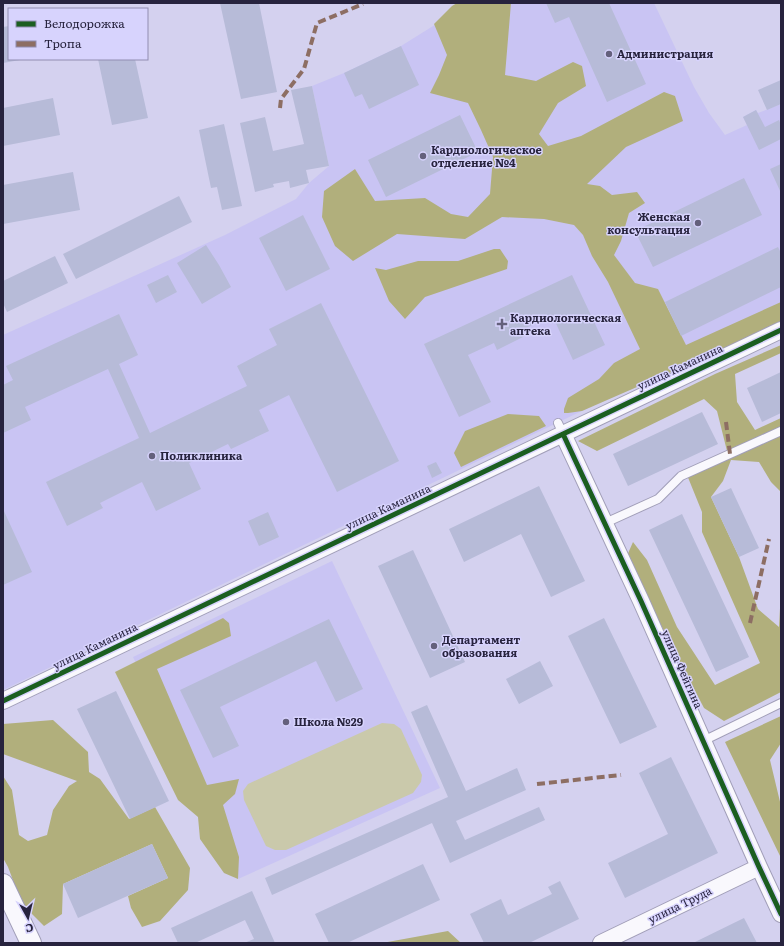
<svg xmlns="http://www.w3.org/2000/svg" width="784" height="946" font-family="Literata,serif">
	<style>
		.built { fill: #c9c4f3 }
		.green { fill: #cac9ab }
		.forest { fill: #b1af7c }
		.building { fill: #b7bbd8 }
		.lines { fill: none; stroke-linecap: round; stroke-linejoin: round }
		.service-casing { stroke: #a19eb8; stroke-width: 10 }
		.minor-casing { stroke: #a19eb8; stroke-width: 18 }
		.tertiary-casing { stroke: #a19eb8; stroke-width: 22 }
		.service { stroke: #f9f8fd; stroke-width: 8 }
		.minor { stroke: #f9f8fd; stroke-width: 16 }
		.tertiary { stroke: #f9f8fd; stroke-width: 20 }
		.quiet { stroke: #8d6e63; stroke-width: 4; stroke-dasharray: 8 4; stroke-linecap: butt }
		.cycleway-casing { stroke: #d7d3fd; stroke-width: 8 }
		.cycleway { stroke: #1b5e20; stroke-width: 5 }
		.poi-dot { fill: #64607c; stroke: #d7d3fd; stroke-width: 1.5 }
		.labels { text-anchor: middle; stroke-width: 3; stroke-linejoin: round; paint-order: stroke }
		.poi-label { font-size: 11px; font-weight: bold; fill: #27233e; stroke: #d7d3fd; text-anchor: start }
		.street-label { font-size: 11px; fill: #27233e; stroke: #d7d3fd }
	</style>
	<rect width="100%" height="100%" fill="#d4d1ef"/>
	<path class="built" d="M470 3H654L694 87 709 113 725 135 747 125 743 117 756 110 758 113 781 104V315L3 690V335L225 235 296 199 309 183 329 166 312 86 344 73 401 46Z
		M332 561 440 788 238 879 133 657Z"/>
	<path class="green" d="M382 723 394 724 401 729 422 775 421 782 413 793 286 850H275L266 846 244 800 243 791 248 784Z"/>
	<path class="forest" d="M457 3H511L505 75 536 81 573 62 582 66 586 86 558 103 539 134 548 146 581 136 664 92 675 96 683 121 626 147 587 184 600 186 612 195 637 192 645 203 629 213 621 241 614 255 635 283 658 289 686 345 781 302V324L582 411 568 413H564V409L568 398 599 379 614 363 640 349 608 282 592 256 583 235 574 225 544 219 502 217 465 239 397 234 353 261 335 246 322 217 324 191 355 169 375 201 425 198 451 214 468 217 490 194 493 157 481 130 468 103 430 93 439 75 447 55 434 24 452 6Z
		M494 249H500L508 261 507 269 425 297 405 319 389 301 375 268 386 270 418 261H458Z
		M781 345V353L735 374 737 402 755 430 781 418V492L771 482 759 462 731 460 723 481 711 497 739 557 758 609 779 627 781 589V692L724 721 704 708 626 558 633 542 647 560 677 627 715 685 760 663 702 532V512L687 475 727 451 717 411 704 399 597 451 578 441 715 374Z
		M508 414 539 416 546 426 461 467 454 453 465 431Z
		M223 618 229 623 231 636 157 669 207 785 239 779 235 794 223 805 239 857 238 879 224 873 200 839 198 817 178 800 115 672Z
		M781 716V743L770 760 781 806V858L725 742Z
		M53 720 88 752 89 772 100 779 129 819 155 807 190 868 188 890 160 921 142 927 131 908 128 896 168 878 152 844 63 884 62 914 44 926 22 904 8 867 3 858V776L12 790 19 835 28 841 47 835 53 810 69 786 77 781 3 754V724Z
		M448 931 461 943H382Z"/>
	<path class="building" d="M220 3H259L277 92 241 99Z
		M546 3H609L646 84 607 102 569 17 555 23Z
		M9 26V59L20 60 3 63V27Z
		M401 46 419 85 369 109 362 94 355 97 344 73Z
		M98 59H135L148 118 112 125Z
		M781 80V104L767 110 758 90Z
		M312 86 329 166 306 170 309 183 290 188 289 181 273 184 274 187 255 192 240 123 265 117 273 151 304 144 291 90Z
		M53 98 60 135 3 146V108Z
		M756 110 765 127 779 120 781 125V139L759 150 743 117Z
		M460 115 478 152 386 197 368 160Z
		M224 124 242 206 222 210 217 187 211 188 199 130Z
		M781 164V193L770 169Z
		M73 172 80 210 3 224V185Z
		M744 178 762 215 653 267 635 231Z
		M179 196 192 222 76 279 63 254Z
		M303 215 330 269 286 291 259 238Z
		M206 245 219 265 231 287 202 304 177 263Z
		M778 247 781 253V287L681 336 665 302Z
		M55 256 68 283 7 312 3 303V281Z
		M168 275 177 292 156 303 147 285Z
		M572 275 605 345 573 360 552 315 526 328 529 334 497 350 494 343 468 355 491 402 459 417 424 344Z
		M321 303 399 461 337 492 289 395 259 410 269 431 231 449 228 444 189 463 201 489 156 511 142 482 100 503 103 508 67 526 46 482 139 438 108 369 25 407 31 420 3 433V385L13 380 6 366 119 314 138 355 119 364 150 433 247 386 237 366 277 345 269 329Z
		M781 372V413L762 422 747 388Z
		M702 412 718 444 628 486 613 454Z
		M436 462 442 473 432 478 427 466Z
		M539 486 585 581 551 597 521 534 464 562 449 529Z
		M731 488 759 548 739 557 711 497Z
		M3 509 32 572 3 585Z
		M268 512 279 537 259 546 248 521Z
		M682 514 749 657 716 672 649 530Z
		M413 550 465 662 430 678 378 566Z
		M604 618 657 727 620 744 568 636Z
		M329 619 363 689 336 702 316 661 220 707 239 746 213 758 180 690Z
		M540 661 553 686 519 704 506 679Z
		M116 691 169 801 130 819 77 709Z
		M427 705 466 791 517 768 526 790 456 821 465 840 539 807 545 820 450 863 432 823 272 895 265 878 448 797 411 712Z
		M671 757 718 853 625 898 608 863 668 834 639 773Z
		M152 844 168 878 78 918 63 884Z
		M423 864 440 900 347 943H329L315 914Z
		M560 881 579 919 529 943H484L470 914 501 899 508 915 552 894 548 887Z
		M252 891 275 943H244L254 939 245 920 195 943H178L171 928Z
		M744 918 757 943H693Z"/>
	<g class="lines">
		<g class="service-casing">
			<path id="service" d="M558 423 563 434
				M605 523 658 499 681 476 781 431
				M703 741 781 703"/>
		</g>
		<g class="minor-casing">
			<path id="minor" d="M563 434 641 601 759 867 781 914
				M3 701 781 330
				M601 943 759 867"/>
		</g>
		<g class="tertiary-casing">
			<path id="tertiary" d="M3 884 31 943"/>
		</g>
		<use href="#service" class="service"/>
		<use href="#minor" class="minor"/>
		<use href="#tertiary" class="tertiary"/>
		<path class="quiet" d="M280 108 281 99 304 69 317 23 363 4
			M726 422 730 454
			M750 623 769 539
			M537 784 621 775"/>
		<g class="cycleway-casing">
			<path id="cycleway" d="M563 434 641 601 759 867 781 914
				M3 701 781 330"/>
		</g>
		<use href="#cycleway" class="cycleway"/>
	</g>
	<g class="poi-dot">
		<circle cx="609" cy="54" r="4"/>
		<circle cx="423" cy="156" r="4"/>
		<circle cx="698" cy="223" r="4"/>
		<path d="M500 318h4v4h4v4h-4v4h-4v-4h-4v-4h4z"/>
		<circle cx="152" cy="456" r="4"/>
		<circle cx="434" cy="646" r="4"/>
		<circle cx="286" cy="722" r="4"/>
	</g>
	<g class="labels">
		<g class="poi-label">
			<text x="617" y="58">Администрация</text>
			<text x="431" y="154">Кардиологическое<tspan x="431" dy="13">отделение №4</tspan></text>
			<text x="690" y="221" text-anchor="end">Женская<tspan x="690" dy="13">консультация</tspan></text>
			<text x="510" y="322">Кардиологическая<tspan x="510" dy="13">аптека</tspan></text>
			<text x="160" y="460">Поликлиника</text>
			<text x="442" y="644">Департамент<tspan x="442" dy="13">образования</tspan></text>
			<text x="294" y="726">Школа №29</text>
		</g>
		<g class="street-label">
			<text transform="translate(680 367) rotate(-25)" y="4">улица Каманина</text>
			<text transform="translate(388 507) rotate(-25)" y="4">улица Каманина</text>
			<text transform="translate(95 646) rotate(-26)" y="4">улица Каманина</text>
			<text transform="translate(682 669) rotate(66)" y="4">улица Фейгина</text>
			<text transform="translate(680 905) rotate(-26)" y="4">улица Труда</text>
		</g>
	</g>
	<rect width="784" height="946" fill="none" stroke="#27233e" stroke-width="8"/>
	<rect x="8" y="8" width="140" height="52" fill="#d7d3fd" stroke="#918db1"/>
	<rect x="16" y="21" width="20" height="6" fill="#1b5e20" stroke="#918db1"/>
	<text x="44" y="28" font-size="12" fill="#27233e">Велодорожка</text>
	<rect x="16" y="41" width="20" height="6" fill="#8d6e63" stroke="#918db1"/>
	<text x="44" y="48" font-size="12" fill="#27233e">Тропа</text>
	<g transform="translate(28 918) rotate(172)" stroke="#d7d3fd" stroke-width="3" paint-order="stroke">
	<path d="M0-3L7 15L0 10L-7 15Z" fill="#27233e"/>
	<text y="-6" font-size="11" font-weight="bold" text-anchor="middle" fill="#27233e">С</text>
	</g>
</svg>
